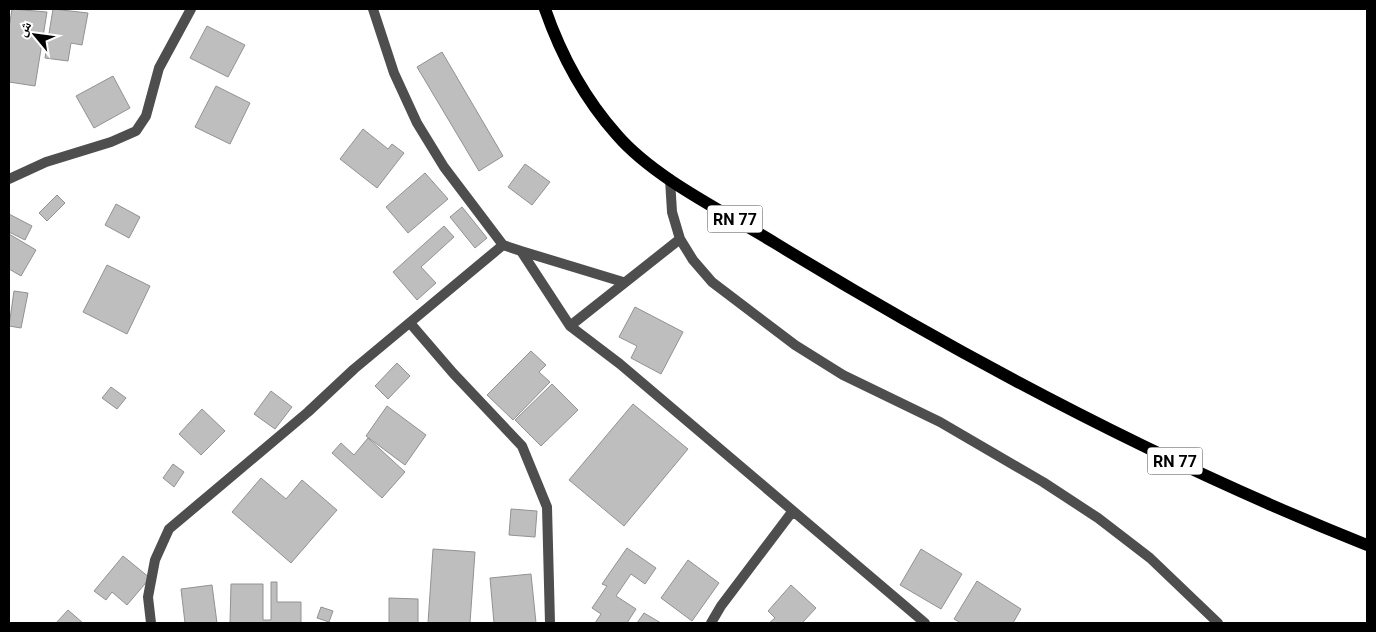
<svg xmlns="http://www.w3.org/2000/svg" width="1376" height="632" font-family="Roboto,'Noto Naskh Arabic',sans-serif">
	<style>
		.building { fill: #bebebe; stroke: #929292 }
		.lines { fill: none; stroke-linecap: round; stroke-linejoin: round }
		.street { stroke: #4e4e4e; stroke-width: 10 }
		.primary { stroke: #000; stroke-width: 12 }
		.labels { text-anchor: middle; stroke-width: 5; stroke-linejoin: round; paint-order: stroke }
		.shield { fill: #fff; stroke: #4c4c4c; stroke-width: 1 }
		.shield-label { font-size: 16px; font-weight: bold; fill: #000 }
	</style>
	<rect width="100%" height="100%" fill="#fff"/>
	<path class="building" d="M12 9 47 12 35 86 9 82V28Z
		M53 9 88 13 82 45 71 43 68 61 45 58Z
		M207 26 245 45 228 77 190 58Z
		M442 52 503 156 479 171 417 67Z
		M113 76 130 108 94 128 76 96Z
		M216 86 250 103 230 144 195 127Z
		M363 129 388 149 392 144 404 153 377 188 340 159Z
		M525 164 550 182 532 205 508 187Z
		M425 173 448 199 408 233 386 207Z
		M57 195 65 203 47 221 39 213Z
		M116 204 140 217 129 238 105 225Z
		M462 207 487 238 475 248 450 217Z
		M9 214 32 226 25 240 9 232Z
		M444 226 454 237 421 267 436 283 417 300 393 272Z
		M9 234 36 250 21 276 9 269Z
		M107 265 150 286 127 334 83 312Z
		M14 291 28 293 21 328 9 326Z
		M635 307 683 332 661 374 631 358 637 346 619 337Z
		M531 351 546 365 539 372 550 382 513 420 487 395Z
		M397 363 410 376 388 399 375 386Z
		M552 384 578 410 541 446 515 420Z
		M111 387 126 398 117 409 102 398Z
		M271 391 292 407 275 429 254 414Z
		M633 404 688 449 624 526 569 480Z
		M387 406 426 435 405 465 366 436Z
		M202 409 225 431 201 455 179 434Z
		M368 438 405 472 382 498 332 453 341 443 354 455Z
		M173 464 184 472 174 487 163 478Z
		M261 478 286 499 302 480 337 510 291 563 232 512Z
		M511 509 537 511 535 537 509 535Z
		M627 548 656 568 645 584 631 574 616 596 636 609 627 623H595L601 614 592 608 607 586 602 584Z
		M433 549 475 552 470 623H428Z
		M921 549 962 574 941 609 900 585Z
		M123 556 150 578 127 605 112 592 106 600 94 591Z
		M688 560 719 583 692 621 661 598Z
		M531 574 536 623H494L490 578Z
		M977 581 1021 609 1013 623H961L954 619Z
		M271 582H277V602H301V623H230L231 584H263V620H271Z
		M212 585 217 623H185L181 589Z
		M791 585 816 608 802 623H769L775 618 768 611Z
		M389 598 418 599V623H389Z
		M321 607 333 611 329 622 317 618Z
		M68 610 83 623H56Z
		M644 613 661 623H637Z"/>
	<g class="lines">
		<path class="street" d="M373 9 394 73 417 123 444 167 503 245 521 251 570 326 620 364 925 623
			M9 179 46 162 111 142 136 131 146 116 159 68 191 9
			M670 179 672 212 680 239 693 260 712 282 795 345 843 375 940 422 1043 482 1098 518 1150 558 1218 623
			M521 251 623 282
			M410 323 453 373 522 446 547 507 550 623
			M570 326 680 239
			M151 623 148 597 155 560 169 529 308 412 354 369 503 245
			M711 623 721 606 792 512"/>
		<path class="primary" d="M545 9C561 55 584 98 617 135 655 179 725 212 775 243 963 358 1161 463 1367 545"/>
	</g>
	<g class="labels">
		<g class="shield">
			<rect x="707.5" y="205.5" width="55" height="27" rx="4"/>
			<rect x="1147.5" y="447.5" width="55" height="27" rx="4"/>
		</g>
		<g class="shield-label">
			<text x="735" y="225">RN 77</text>
			<text x="1175" y="467">RN 77</text>
		</g>
	</g>
	<rect width="1376" height="632" fill="none" stroke="#000000" stroke-width="20"/>
	<g transform="translate(35 35) rotate(299)" stroke="#ffffff" stroke-width="4" paint-order="stroke">
	<path d="M0-4L9 19L0 12L-9 19Z" fill="#000000"/>
	<text y="-8" font-size="14" font-weight="bold" text-anchor="middle" fill="#000000">ش</text>
	</g>
</svg>
